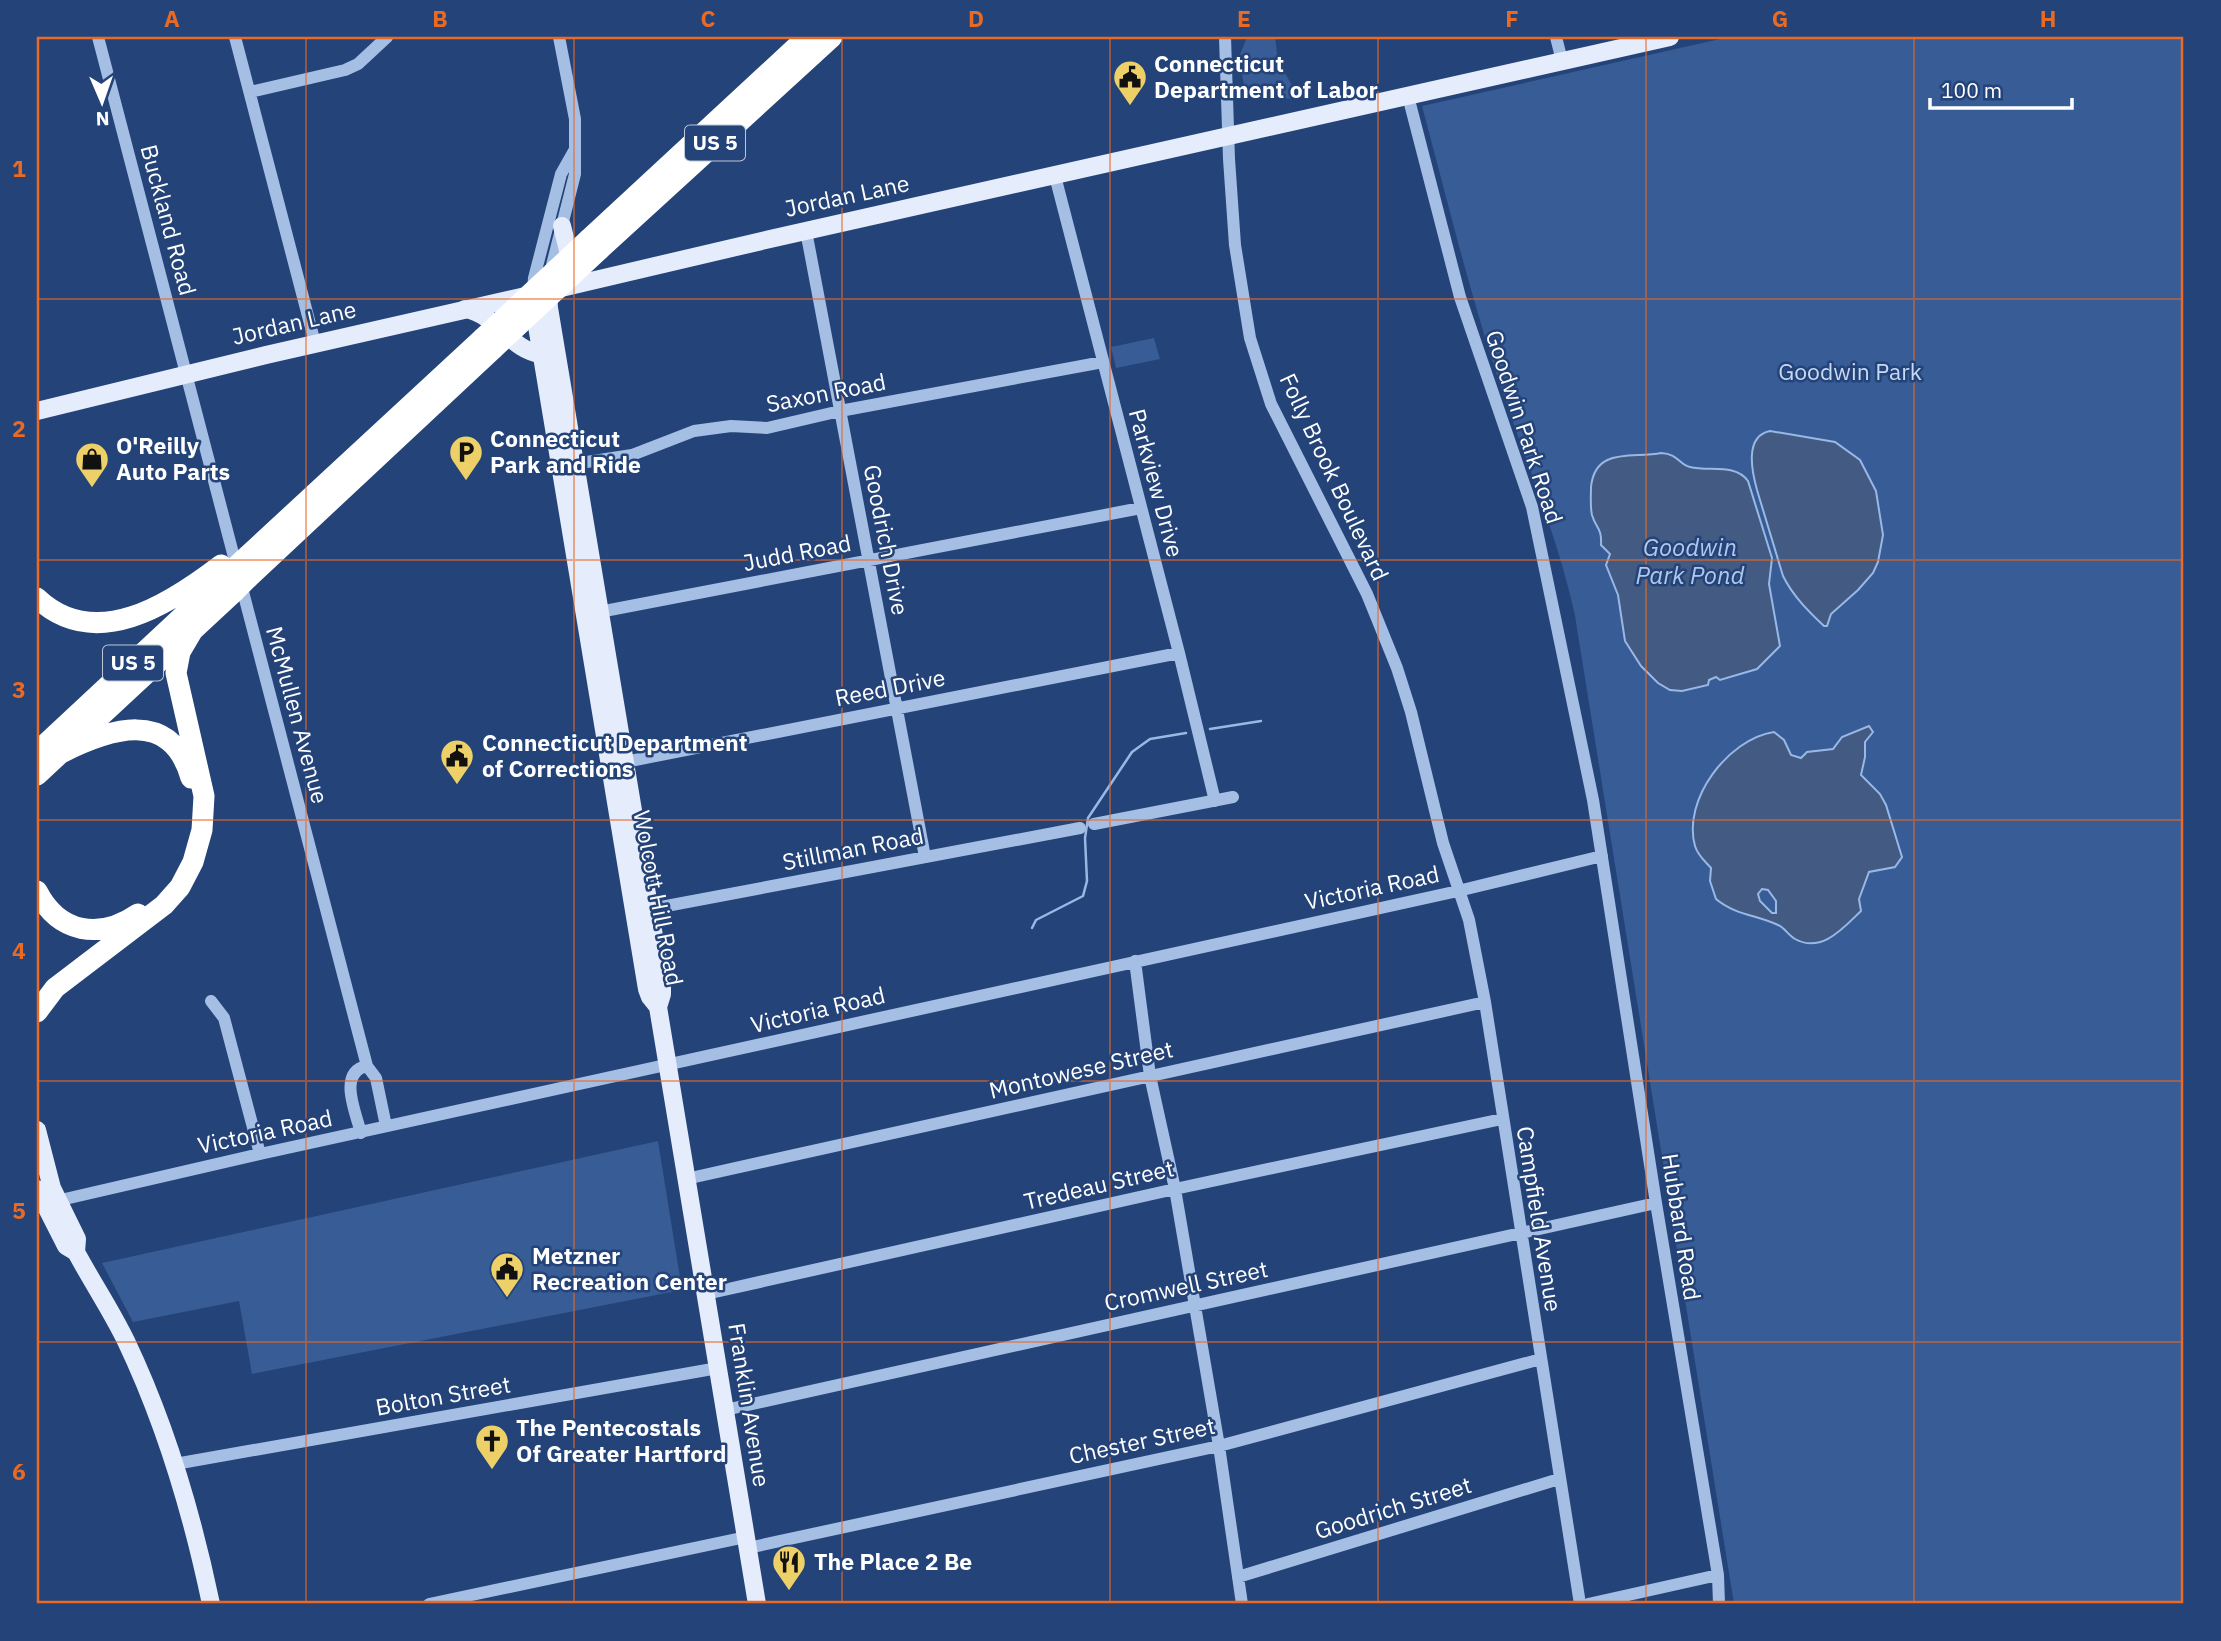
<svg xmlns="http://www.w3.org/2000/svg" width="2221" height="1641" font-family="'IBM Plex Sans',sans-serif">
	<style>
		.green { fill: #375c96 }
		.water { fill: #435b82; stroke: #99b8e5; stroke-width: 2; fill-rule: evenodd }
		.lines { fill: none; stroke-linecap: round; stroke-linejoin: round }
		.stream { stroke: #99b8e5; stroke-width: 2.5 }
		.minor { stroke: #a5bee4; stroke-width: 12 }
		.major { stroke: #e5ecfc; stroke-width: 18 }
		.highway { stroke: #fff; stroke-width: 21 }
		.highway-bridge { stroke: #fff; stroke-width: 21 }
		.grid { fill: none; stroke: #ea6a24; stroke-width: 2; stroke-opacity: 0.55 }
		.labels { text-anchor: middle; stroke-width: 5; stroke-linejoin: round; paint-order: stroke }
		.shield { fill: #244378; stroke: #bdc7d6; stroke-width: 2 }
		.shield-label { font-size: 21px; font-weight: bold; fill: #fff }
		.poi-label { font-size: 23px; font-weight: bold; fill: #fff; stroke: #244378; text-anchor: start }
		.street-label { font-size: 23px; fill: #fff; stroke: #244378 }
		.park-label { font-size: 23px; fill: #c8d9f3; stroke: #244378 }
		.water-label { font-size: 24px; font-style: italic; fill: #b0c8ec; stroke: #244378 }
		.neatline { fill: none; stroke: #ea6a24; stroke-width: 2.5 }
		.grid-label { font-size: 23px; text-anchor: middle; font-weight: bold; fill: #ea6a24 }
	</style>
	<rect width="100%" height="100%" fill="#244378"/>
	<path class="green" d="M1247 37H1275L1278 61 1300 99 1273 98 1245 92 1239 57Z
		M1729 37H2184V1604H1734L1575 616C1556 529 1520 448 1493 363 1466 278 1445 192 1422 106Z
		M1154 338 1160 359 1116 368 1111 347Z
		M658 1141 682 1290 252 1374 239 1301 133 1322 102 1263Z"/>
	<path class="water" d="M1770 431 1835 442 1860 460 1876 491 1883 535 1878 562 1873 573 1858 590 1831 614 1827 626H1824C1808 611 1793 596 1783 576L1757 490C1752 472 1744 436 1770 431Z
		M1661 453C1679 454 1678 464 1690 467 1709 472 1735 463 1748 481L1772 558 1769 584 1780 646 1757 669 1720 680 1716 677 1709 680 1708 685 1682 691 1670 690 1658 683 1641 666 1625 641 1618 595 1606 565 1610 554 1601 545C1602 527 1596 529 1592 515 1590 507 1591 495 1591 487 1595 446 1634 459 1661 453Z
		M1869 726 1873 732 1865 742V757L1861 775 1880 794 1886 805 1902 857 1895 867 1869 872 1859 899 1861 911C1844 927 1822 954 1795 939 1788 935 1785 928 1778 925 1757 915 1735 915 1716 899L1710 881 1711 868C1705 861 1698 856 1695 846 1682 800 1728 739 1774 732L1784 740 1791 755 1801 758 1807 752 1833 749 1842 737ZM1762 889 1768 890 1776 901V913H1772L1760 901 1758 894Z"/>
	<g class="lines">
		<path class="stream" d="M1210 729 1261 721
			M1032 928 1036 920 1083 896 1087 881 1085 838 1088 818 1132 752 1150 739 1186 733"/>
		<path class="minor" d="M98 37 367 1066 376 1078 386 1126
			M235 37 315 343
			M1225 37 1229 159 1235 245 1250 338 1271 404 1367 594 1397 668 1411 712 1443 843 1469 920 1485 1002 1580 1604
			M1556 37 1562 61
			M250 92 345 70 358 64 387 37
			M1408 96 1460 297 1532 507 1593 800 1656 1203 1718 1575 1719 1604
			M1055 176 1179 653 1215 801
			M806 231 925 857
			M550 273 575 174V119L559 37
			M533 291 534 278 561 174 574 151
			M567 465 632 455 694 431 731 426 767 428 840 411 1103 362
			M594 613 1141 508
			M620 763 1179 653
			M1094 824 1233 797
			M645 910 1080 828
			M1135 961 1150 1076 1175 1189 1219 1446 1242 1604
			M211 1001 224 1018 260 1154
			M361 1133C356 1113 337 1072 367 1066
			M686 1179 1485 1002
			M52 1202 260 1154 1458 891 1602 856
			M706 1294 1175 1189 1502 1119
			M725 1410 1656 1203
			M175 1464 718 1368
			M748 1548 1219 1446 1541 1359
			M1238 1577 1559 1479
			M429 1604 746 1537
			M1588 1604 1718 1575"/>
		<path class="major" d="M562 226 568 250 582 264
			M557 289 770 239 1670 37
			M548 291 549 308 662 984V994L658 1007
			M533 302 647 989 650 997 658 1007
			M465 309C498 315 511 351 541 354
			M37 411 266 355 530 295
			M658 1007 757 1604
			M37 1130 52 1188 77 1239 76 1252
			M37 1189 66 1246 76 1252
			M76 1252C92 1282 111 1310 126 1341 166 1425 192 1513 211 1604"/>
		<path class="highway" d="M589 239 807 37
			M599 250 832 37
			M243 560 483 338
			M248 578 493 349
			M37 598C95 653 170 604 221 565
			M37 752 229 573
			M61 753C109 729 171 707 191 778
			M37 775 234 592
			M37 891C59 934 100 940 138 914
			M37 1012 55 988 164 905 180 887 193 862 202 830 204 796 176 673 180 652 193 630"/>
		<path class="highway-bridge" d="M483 338 589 239
			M493 349 599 250
			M229 573 243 560
			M234 592 248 578"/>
	</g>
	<path class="grid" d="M306 37V1604M574 37V1604M842 37V1604M1110 37V1604M1378 37V1604M1646 37V1604M1914 37V1604M37 299H2184M37 560H2184M37 820H2184M37 1081H2184M37 1342H2184"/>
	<defs>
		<g id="civic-pin" transform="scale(1.75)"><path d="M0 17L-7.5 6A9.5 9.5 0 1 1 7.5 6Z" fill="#eed069" stroke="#244378"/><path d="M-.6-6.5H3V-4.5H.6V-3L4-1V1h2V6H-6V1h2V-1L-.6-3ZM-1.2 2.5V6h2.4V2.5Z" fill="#111"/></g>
		<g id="parking-pin" transform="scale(1.75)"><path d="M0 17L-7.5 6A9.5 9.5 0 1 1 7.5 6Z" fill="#eed069" stroke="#244378"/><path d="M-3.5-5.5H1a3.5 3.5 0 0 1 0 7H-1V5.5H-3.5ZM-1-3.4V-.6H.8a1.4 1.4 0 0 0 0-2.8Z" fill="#111"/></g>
		<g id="shop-pin" transform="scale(1.75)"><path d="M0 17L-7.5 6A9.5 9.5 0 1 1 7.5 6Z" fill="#eed069" stroke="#244378"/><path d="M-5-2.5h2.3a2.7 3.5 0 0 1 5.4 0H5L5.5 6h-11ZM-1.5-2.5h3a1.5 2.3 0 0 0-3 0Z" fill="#111"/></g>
		<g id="church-pin" transform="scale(1.75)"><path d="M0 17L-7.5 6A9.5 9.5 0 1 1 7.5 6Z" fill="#eed069" stroke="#244378"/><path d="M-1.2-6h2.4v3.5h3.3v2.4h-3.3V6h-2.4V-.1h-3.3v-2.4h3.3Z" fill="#111"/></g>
		<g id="restaurant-pin" transform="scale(1.75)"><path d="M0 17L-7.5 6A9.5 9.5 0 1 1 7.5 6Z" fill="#eed069" stroke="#244378"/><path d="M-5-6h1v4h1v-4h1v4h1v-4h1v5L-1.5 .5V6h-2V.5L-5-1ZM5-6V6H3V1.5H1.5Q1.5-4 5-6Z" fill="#111"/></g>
	</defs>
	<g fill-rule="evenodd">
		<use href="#civic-pin" x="1130" y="77"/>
		<use href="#parking-pin" x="466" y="452"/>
		<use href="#shop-pin" x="92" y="459"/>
		<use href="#civic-pin" x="457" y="756"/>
		<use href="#civic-pin" x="507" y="1269"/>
		<use href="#church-pin" x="492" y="1441"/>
		<use href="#restaurant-pin" x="789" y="1562"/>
	</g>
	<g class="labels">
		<g class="shield">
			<rect x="685" y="125.5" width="60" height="35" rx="5"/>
			<rect x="103" y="645.5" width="60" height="35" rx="5"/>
		</g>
		<g class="shield-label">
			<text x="715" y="150">US 5</text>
			<text x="133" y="670">US 5</text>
		</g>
		<g class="poi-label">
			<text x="1154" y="72">Connecticut<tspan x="1154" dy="26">Department of Labor</tspan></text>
			<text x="490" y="447">Connecticut<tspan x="490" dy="26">Park and Ride</tspan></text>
			<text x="116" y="454">O'Reilly<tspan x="116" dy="26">Auto Parts</tspan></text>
			<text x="482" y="751">Connecticut Department<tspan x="482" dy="26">of Corrections</tspan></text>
			<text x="532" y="1264">Metzner<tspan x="532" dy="26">Recreation Center</tspan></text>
			<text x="516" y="1436">The Pentecostals<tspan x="516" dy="26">Of Greater Hartford</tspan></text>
			<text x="814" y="1570">The Place 2 Be</text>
		</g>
		<g class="street-label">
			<text transform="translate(847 196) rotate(-12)" y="8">Jordan Lane</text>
			<text transform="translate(168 220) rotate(75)" y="8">Buckland Road</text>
			<text transform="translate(294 323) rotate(-13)" y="8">Jordan Lane</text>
			<text transform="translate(826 393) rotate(-11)" y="8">Saxon Road</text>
			<text transform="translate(1524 427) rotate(72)" y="8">Goodwin Park Road</text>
			<text transform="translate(1334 477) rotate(65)" y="8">Folly Brook Boulevard</text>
			<text transform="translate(1156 483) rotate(75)" y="8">Parkview Drive</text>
			<text transform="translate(886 540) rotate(79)" y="8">Goodrich Drive</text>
			<text transform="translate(797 553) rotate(-11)" y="8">Judd Road</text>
			<text transform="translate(890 688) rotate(-11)" y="8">Reed Drive</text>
			<text transform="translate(297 715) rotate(75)" y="8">McMullen Avenue</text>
			<text transform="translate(853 849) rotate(-11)" y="8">Stillman Road</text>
			<text transform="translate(1372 888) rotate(-12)" y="8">Victoria Road</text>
			<text transform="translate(658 898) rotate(79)" y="8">Wolcott Hill Road</text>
			<text transform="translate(818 1010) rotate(-13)" y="8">Victoria Road</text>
			<text transform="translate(1081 1070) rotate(-13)" y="8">Montowese Street</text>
			<text transform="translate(265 1132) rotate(-12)" y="8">Victoria Road</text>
			<text transform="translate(1099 1185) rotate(-13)" y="8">Tredeau Street</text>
			<text transform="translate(1539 1219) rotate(81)" y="8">Campfield Avenue</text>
			<text transform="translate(1681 1227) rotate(81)" y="8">Hubbard Road</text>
			<text transform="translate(1186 1286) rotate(-12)" y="8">Cromwell Street</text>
			<text transform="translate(443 1396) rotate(-10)" y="8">Bolton Street</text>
			<text transform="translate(749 1405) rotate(81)" y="8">Franklin Avenue</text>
			<text transform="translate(1142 1441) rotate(-12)" y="8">Chester Street</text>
			<text transform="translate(1393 1508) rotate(-17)" y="8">Goodrich Street</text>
		</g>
		<g class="park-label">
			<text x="1850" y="380">Goodwin Park</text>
		</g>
		<g class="water-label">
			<text x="1690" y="556">Goodwin<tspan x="1690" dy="28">Park Pond</tspan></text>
		</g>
	</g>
	<rect width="2221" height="1641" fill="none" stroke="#244378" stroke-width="77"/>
	<g transform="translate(102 102) rotate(178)" stroke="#244378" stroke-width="5" paint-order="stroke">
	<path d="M0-5L12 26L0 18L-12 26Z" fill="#ffffff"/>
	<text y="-10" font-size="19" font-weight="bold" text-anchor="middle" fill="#ffffff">N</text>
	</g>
	<path d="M1930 98v10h142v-10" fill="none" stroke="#ffffff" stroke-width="3.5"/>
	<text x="1941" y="98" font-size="21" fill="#ffffff" stroke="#244378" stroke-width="5" paint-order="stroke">100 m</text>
	<rect x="38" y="38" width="2144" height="1564" class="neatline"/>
	<g class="grid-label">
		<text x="172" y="27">A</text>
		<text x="440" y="27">B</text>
		<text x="708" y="27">C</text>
		<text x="976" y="27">D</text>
		<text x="1244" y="27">E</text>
		<text x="1512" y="27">F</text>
		<text x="1780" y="27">G</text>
		<text x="2048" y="27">H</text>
		<text x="19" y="177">1</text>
		<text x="19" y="437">2</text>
		<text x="19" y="698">3</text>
		<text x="19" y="959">4</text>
		<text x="19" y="1219">5</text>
		<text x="19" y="1480">6</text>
	</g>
</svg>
